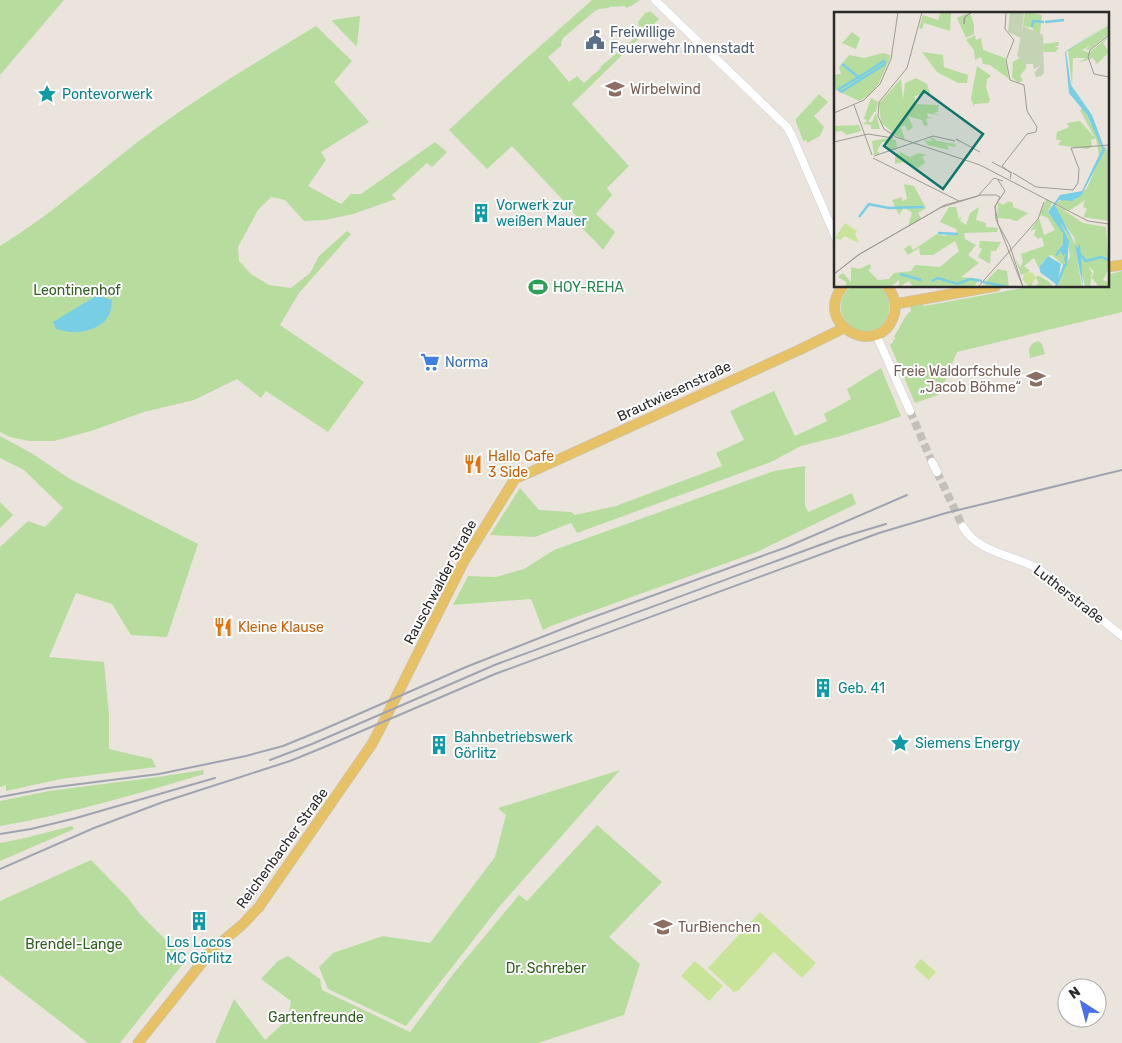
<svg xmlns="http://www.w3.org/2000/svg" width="1122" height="1043" font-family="Rubik,sans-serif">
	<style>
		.green { fill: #b6dd9d }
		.pitch { fill: #c8e499 }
		.water { fill: #77cee5 }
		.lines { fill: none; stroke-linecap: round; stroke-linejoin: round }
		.minor-tunnel { stroke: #c4bfb8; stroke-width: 8; stroke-dasharray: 8 4; stroke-linecap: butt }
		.minor-casing { stroke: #cbcfda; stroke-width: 9 }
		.major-casing { stroke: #c3c3c3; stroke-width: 11 }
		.minor { stroke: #fff; stroke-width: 8 }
		.major { stroke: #e6c166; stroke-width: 10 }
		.rail { stroke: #a0a3b2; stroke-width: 2 }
		.labels { text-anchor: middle; stroke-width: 4; stroke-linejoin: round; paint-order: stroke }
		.service-label { font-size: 14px; fill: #4e5e75; stroke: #fff; text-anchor: start }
		.education-label { font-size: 14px; fill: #785e54; stroke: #fff; text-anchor: start }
		.culture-label { font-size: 14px; fill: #0d838f; stroke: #fff; text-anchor: start }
		.leisure-label { font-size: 14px; fill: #27864d; stroke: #fff; text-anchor: start }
		.park-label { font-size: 14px; fill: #30611f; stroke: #fff }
		.shop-label { font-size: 14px; fill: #366cbe; stroke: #fff; text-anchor: start }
		.street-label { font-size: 14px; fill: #2a2a2a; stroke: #fff }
		.food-label { font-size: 14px; fill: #c56008; stroke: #fff; text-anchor: start }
		.inset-river { fill: none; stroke: #77cee5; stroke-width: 2.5 }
		.inset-road { fill: none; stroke: #9e9a95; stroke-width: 1 }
		.view { fill: #0f766e; fill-opacity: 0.15; stroke: #0f766e; stroke-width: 2.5 }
		.inset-edge { fill: none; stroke: #2a2a2a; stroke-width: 2.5 }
	</style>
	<rect width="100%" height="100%" fill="#ebe4dc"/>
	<path class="green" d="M0 0H64L0 75Z
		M592 0H640L631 6 626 8 625 6 609 7V8L599 9 595 11 563 38 561 43 562 45 548 57 569 82 577 76 584 83 601 68 600 67 635 38 643 28 641 26 639 27 638 22 646 12 647 13 650 11 659 19 572 104 629 166 607 188 612 195 596 214 615 232 603 250 595 241 573 219 576 216 561 198 512 146 487 169 449 130 511 72Z
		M359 16 360 17 357 45 356 46 332 21 333 20Z
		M316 26 352 61 334 82 369 122 321 152 326 160 308 186 341 204 351 194H361L435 142 447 152 432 167 427 163 392 195 396 199 353 214 325 220 304 221 285 200 271 197 258 210 238 247 239 261 251 274 269 285 291 288 310 273 319 256 347 231 351 234 299 293 280 325 364 382 328 432 266 391 261 398 237 379 194 400 144 412 91 431 54 441H30L10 437 0 432V246C56 212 103 167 155 129 207 91 262 59 316 26Z
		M819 94 828 102 814 116 824 127 820 136 807 143 806 140 803 141 796 122V119Z
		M1122 271V312L957 352 940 393 938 395 915 403 890 345 893 342V340L895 339 894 336C900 329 904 315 911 311L910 306 923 304 924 306 1034 286H1108V273H1111V274Z
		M852 286H879C905 308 877 346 851 326 845 322 842 317 841 310 840 300 844 292 852 286Z
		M1038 341 1042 344 1045 354 1030 358 1029 348 1033 343Z
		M881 368 901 416 885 422 841 436 801 446 771 462 577 533 571 523 535 537 490 535 520 488 539 510 571 512 575 515 616 506 722 466 716 453 744 440 730 411 774 391 795 436 827 421 824 414 851 399 847 389Z
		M0 436 33 454 70 479 198 544 167 637 131 635 112 604 76 593 49 657 104 662 109 715V749L152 759 156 767 61 779 6 791V785L0 787V547L28 521 45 527 63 508 24 470 0 458Z
		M805 466V506L808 512 852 493 856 504 757 552 551 626 543 630 531 599 453 605 468 576 496 577 524 569 554 550 774 471Z
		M0 502 13 515 0 528Z
		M203 770 204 774C137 794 69 814 0 826V801L49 791 158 777Z
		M620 770 499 907 406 1026 328 989 319 967 333 953 383 936 430 943 495 857 506 815 498 808Z
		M597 825 662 882 609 937 640 964 624 1015 538 1043H215L234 999 265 1040 288 1019 291 1001 261 979 278 961 288 956 320 979 322 990 410 1032 454 973 519 895 527 901Z
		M72 826 74 829 0 861V843L25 838Z
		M91 860 128 898 140 914 186 960 120 1043H88L0 975V901Z"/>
	<path class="pitch" d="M760 912 816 963 802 978 774 952 738 991 734 992 708 968Z
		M921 959 936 972 929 980 914 967Z
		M695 961 723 986 709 1001 681 976Z"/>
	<path class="water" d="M96 296 106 298 112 300C111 304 112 308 110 312 106 326 86 333 73 332 67 332 62 330 56 329L53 322Z"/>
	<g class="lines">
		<path class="minor-tunnel" d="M910 411 932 462
			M937 472 963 527"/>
		<g class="minor-casing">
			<path id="minor" d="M655 0 787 127 792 136 836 238
				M876 334 910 411
				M932 462 937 472
				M963 527C978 553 1014 555 1039 569L1122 636"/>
		</g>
		<g class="major-casing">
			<path id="major" d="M1108 267 1122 265
				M843 286C811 326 880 360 894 315 897 305 894 295 887 286
				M895 304 996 286
				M138 1043 212 950 242 925 259 907 372 744 382 725 464 561 516 477H519L533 471 799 350 844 328"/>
		</g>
		<use href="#minor" class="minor"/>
		<use href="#major" class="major"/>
		<path class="rail" d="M270 760 312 744 497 664 779 560 839 538 886 524
			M0 797 48 788 159 774 246 756 283 746 322 730 466 667 585 620 787 547 907 495
			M0 834 31 829 76 818 215 778
			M0 869 94 828 163 802 290 761 322 748 495 674 879 533 946 513 1122 470"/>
	</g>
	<defs>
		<g id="civic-bare" transform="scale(1.5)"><path d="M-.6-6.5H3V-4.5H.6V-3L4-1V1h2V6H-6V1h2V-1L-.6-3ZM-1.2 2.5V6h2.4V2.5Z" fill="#5c6f8a" stroke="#fff" stroke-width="2.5" paint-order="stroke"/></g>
		<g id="school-bare" transform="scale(1.5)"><path d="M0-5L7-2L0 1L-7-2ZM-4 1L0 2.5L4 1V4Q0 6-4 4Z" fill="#8d6e63" stroke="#fff" stroke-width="2.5" paint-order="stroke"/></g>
		<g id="sight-bare" transform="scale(1.5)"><path d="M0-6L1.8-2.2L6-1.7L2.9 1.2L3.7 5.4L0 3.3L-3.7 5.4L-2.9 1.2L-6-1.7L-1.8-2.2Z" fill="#0f9aa8" stroke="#fff" stroke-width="2.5" paint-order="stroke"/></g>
		<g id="building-bare" transform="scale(1.5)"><path d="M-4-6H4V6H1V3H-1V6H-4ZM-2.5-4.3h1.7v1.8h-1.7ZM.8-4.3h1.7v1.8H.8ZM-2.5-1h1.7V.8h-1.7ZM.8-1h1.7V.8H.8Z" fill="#0f9aa8" stroke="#fff" stroke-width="2.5" paint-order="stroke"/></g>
		<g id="stadium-bare" transform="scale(1.5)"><path d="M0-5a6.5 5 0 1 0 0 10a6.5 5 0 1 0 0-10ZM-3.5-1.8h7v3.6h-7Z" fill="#2e9e5b" stroke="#fff" stroke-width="2.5" paint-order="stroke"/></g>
		<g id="supermarket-bare" transform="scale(1.5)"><path d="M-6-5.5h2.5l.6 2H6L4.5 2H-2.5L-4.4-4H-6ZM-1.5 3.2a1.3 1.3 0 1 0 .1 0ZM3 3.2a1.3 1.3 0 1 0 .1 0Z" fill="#3f7fe0" stroke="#fff" stroke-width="2.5" paint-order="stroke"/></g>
		<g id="restaurant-bare" transform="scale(1.5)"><path d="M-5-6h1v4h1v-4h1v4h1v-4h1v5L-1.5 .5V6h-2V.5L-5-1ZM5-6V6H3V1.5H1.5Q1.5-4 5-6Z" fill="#e8710a" stroke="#fff" stroke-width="2.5" paint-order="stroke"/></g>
	</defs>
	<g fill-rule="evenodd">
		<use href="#civic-bare" x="595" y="40"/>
		<use href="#school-bare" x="615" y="89"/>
		<use href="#sight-bare" x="47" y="94"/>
		<use href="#building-bare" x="481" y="213"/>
		<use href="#stadium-bare" x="538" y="287"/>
		<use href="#supermarket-bare" x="430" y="362"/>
		<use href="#school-bare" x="1036" y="379"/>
		<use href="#restaurant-bare" x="473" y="464"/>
		<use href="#restaurant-bare" x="223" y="627"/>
		<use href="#building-bare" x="823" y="688"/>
		<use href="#sight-bare" x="900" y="743"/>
		<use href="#building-bare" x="439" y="745"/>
		<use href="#building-bare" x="199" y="921"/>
		<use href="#school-bare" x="663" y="927"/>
	</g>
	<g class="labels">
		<g class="service-label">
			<text x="610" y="37">Freiwillige<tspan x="610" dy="16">Feuerwehr Innenstadt</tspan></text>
		</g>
		<g class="education-label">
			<text x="630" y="94">Wirbelwind</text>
			<text x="1021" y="376" text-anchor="end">Freie Waldorfschule<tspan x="1021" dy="16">„Jacob Böhme“</tspan></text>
			<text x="678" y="932">TurBienchen</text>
		</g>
		<g class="culture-label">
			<text x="62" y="99">Pontevorwerk</text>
			<text x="496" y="210">Vorwerk zur<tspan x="496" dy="16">weißen Mauer</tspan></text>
			<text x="838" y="693">Geb. 41</text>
			<text x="454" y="742">Bahnbetriebswerk<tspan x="454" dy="16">Görlitz</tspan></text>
			<text x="915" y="748">Siemens Energy</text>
			<text x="199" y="947" text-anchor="middle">Los Locos<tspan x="199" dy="16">MC Görlitz</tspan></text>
		</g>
		<g class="leisure-label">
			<text x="553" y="292">HOY-REHA</text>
		</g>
		<g class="park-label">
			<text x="77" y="295">Leontinenhof</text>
			<text x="74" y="949">Brendel-Lange</text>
			<text x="546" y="973">Dr. Schreber</text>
			<text x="316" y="1022">Gartenfreunde</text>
		</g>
		<g class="shop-label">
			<text x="445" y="367">Norma</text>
		</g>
		<g class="street-label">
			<text transform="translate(674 391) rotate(-25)" y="5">Brautwiesenstraße</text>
			<text transform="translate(440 582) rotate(-62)" y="5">Rauschwalder Straße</text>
			<text transform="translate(1069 594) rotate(38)" y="5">Lutherstraße</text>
			<text transform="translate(282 848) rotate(-54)" y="5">Reichenbacher Straße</text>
		</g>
		<g class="food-label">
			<text x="488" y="461">Hallo Cafe<tspan x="488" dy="16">3 Side</tspan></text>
			<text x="238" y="632">Kleine Klause</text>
		</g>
	</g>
	<g transform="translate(834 12)">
		<rect width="275" height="275" fill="#ebe4dc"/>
		<path d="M107 0 117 1 116 19 90 11 88 17 85 16 89 3 104 8ZM191 0 208 3 206 22 209 23 199 20V16L189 14ZM131 2 137 3 140 13V22L132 26 123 6ZM275 13V22L256 37 251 38 257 33 248 38 255 41 275 24 269 31 275 40 263 52 259 46 244 51 252 46H239L238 74 234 38ZM18 20 26 26 22 37 8 31ZM141 23 142 28 147 26 149 38 171 46 175 67 156 53 149 52 147 45 141 48 140 38 132 28ZM225 30 224 34H220L225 36 221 40H210L208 32ZM88 40 109 43 110 55 134 63 133 71H124L103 60ZM49 41 56 43 55 49 44 73 34 84 25 89 0 77V63L7 62 5 55 15 43 30 46ZM185 46 192 50V56L186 64 189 68 184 71 178 65 179 50ZM143 54 157 64 153 67 152 75 156 88 154 91 140 92V96L137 86ZM82 66 93 72 96 81 81 84V92L105 93 104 100 99 101 107 104 93 101 94 105H99L92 107 94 113 90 114 88 108 74 104 79 115 74 119 71 113 67 115 71 128 53 119 60 121 47 111 45 91 67 67 69 88 71 71ZM37 86 44 90 42 100H40L34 110H38L42 101 46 117H37V113L29 112 33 109 30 106ZM249 96 268 135 265 144 262 126 257 128 258 135 254 137 224 133 227 128H222L223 120 235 115 233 111 246 109 261 126 246 98ZM25 113 27 119 13 123 7 119 0 120V114ZM98 125 103 129 122 132 121 135 113 133 115 138 94 133 90 128 99 129 95 126ZM54 126 62 128 63 137 55 139 52 130H48L43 139 46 141 40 143 38 129ZM271 134 274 139 275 209 249 205 253 197 249 195 251 188 235 199 221 191 229 187 241 188 253 176ZM66 140 76 145 85 141 93 143 83 146 89 145 91 151 84 156 69 150 61 152V143L64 141 66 144ZM70 172 80 174 92 196 84 201 87 206 74 215 78 201 70 195 65 203 58 188 68 185V189L73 187ZM212 187 218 191 214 199 215 202 221 209 215 199 217 194 227 209H222L229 221V231L222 243 227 239 232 241V252L236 245 234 226 226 210 240 230 248 275H224L230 254 218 243 214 244 207 252 209 265 200 246 190 254 196 259 187 263 181 246 186 255 189 250 187 242 210 234 208 225 204 227 200 223 202 217 196 219 205 206 210 223 221 218 214 206 206 203ZM175 189 179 191V195L194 201 183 209 177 208 178 203 177 207 163 206 164 190 169 193ZM221 193 231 198 229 202 231 199 249 211 272 215 275 256 269 268 275 271V275H265L258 266 260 259 254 254 258 261 256 275H251L240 225 223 202ZM115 195H122L125 207 128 204 126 209 132 213 136 201 145 195 142 208 152 211V215L164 216 163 220 130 221 131 227 142 233 134 243 145 251 127 265 145 267 140 275H79L75 269 65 275V268L58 274 12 275V270L4 265 9 261 17 270V255L25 257 36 252 37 257 34 258 44 268 55 267 60 261 77 259 81 253 106 255 125 239 121 229 99 243H86L85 236 74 243 70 237 76 233 79 238 103 222 110 224 123 221 122 217 106 210ZM146 229 167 230 162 239H157L156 252 144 245 148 237 145 235ZM164 257 173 259 175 275H144L155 271 152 269ZM205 264 214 269 220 275H194L193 272 198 271 199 275 205 271 201 265Z" fill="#b6dd9d"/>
		<path d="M176 0H190L187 26 174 20ZM189 14 209 23 210 61 207 64 202 65 200 61 206 54 200 57 199 52H192L183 44Z" fill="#c5d3b5"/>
		<path d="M11 211 23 219 21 222 25 231 10 224 7 228 1 226ZM189 266a6 6 0 1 1 12 0a6 6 0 1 1-12 0Z" fill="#c8e499"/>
		<path d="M275 11 232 40 237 73 258 103 271 138 247 184 238 189 225 188 221 193 243 236 246 232 249 275 240 230 226 210 235 229 233 255 230 247 232 241 229 244 227 239 223 244 221 243 229 232V221L214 200 226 183 248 179 268 137 253 103 235 81 231 40ZM214 244 227 252 223 273 206 260V254Z" fill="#77cee5"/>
		<path class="inset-river" d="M211 10 230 8M198 15 199 9 210 10M8 52 27 67M7 80 5 77 25 65 50 49 51 52M7 80 51 52M34 192 55 196 89 195M25 205 35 192M104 221 124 222M244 240 252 249 267 245 275 248M66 262 87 268M98 269 104 266 123 272 136 267 148 269M149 270 174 275M222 275 231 252"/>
		<path class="inset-road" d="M88 0 73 56 45 90 44 104 50 117 62 125 146 153 254 209 275 212M138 0 132 4 130 6V12L131 5 138 0M172 0 171 17 180 28 172 48 176 68 190 73 193 99 203 115 202 120 193 122 168 154 177 161 176 167M275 23 256 38 254 45 260 62 275 65M20 93 38 143M0 101 30 88 46 72 57 47 64 0M125 129 122 127 146 140M0 130 34 122 59 126M40 144 99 124 121 129M39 146 125 189M158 150 178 161M179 161 202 175 239 178 244 171 245 157 237 136 275 133M164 168 171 179 161 194 162 207 189 275M105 196 144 184 160 166 169 169M0 262 26 242 111 193 147 183H162L166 185 161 195 164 212 176 234 189 275M0 262 24 243 111 193M144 275 204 207 210 190"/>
		<path class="view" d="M90 79 149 122 109 177 50 134Z"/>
		<rect width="275" height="275" class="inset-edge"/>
	</g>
	<g transform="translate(1082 1003) rotate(324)"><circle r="24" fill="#ffffff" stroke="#aaaaaa"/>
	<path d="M0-4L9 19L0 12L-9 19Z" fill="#4870ec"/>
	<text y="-8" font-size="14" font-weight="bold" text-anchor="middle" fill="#2a2a2a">N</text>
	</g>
</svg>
